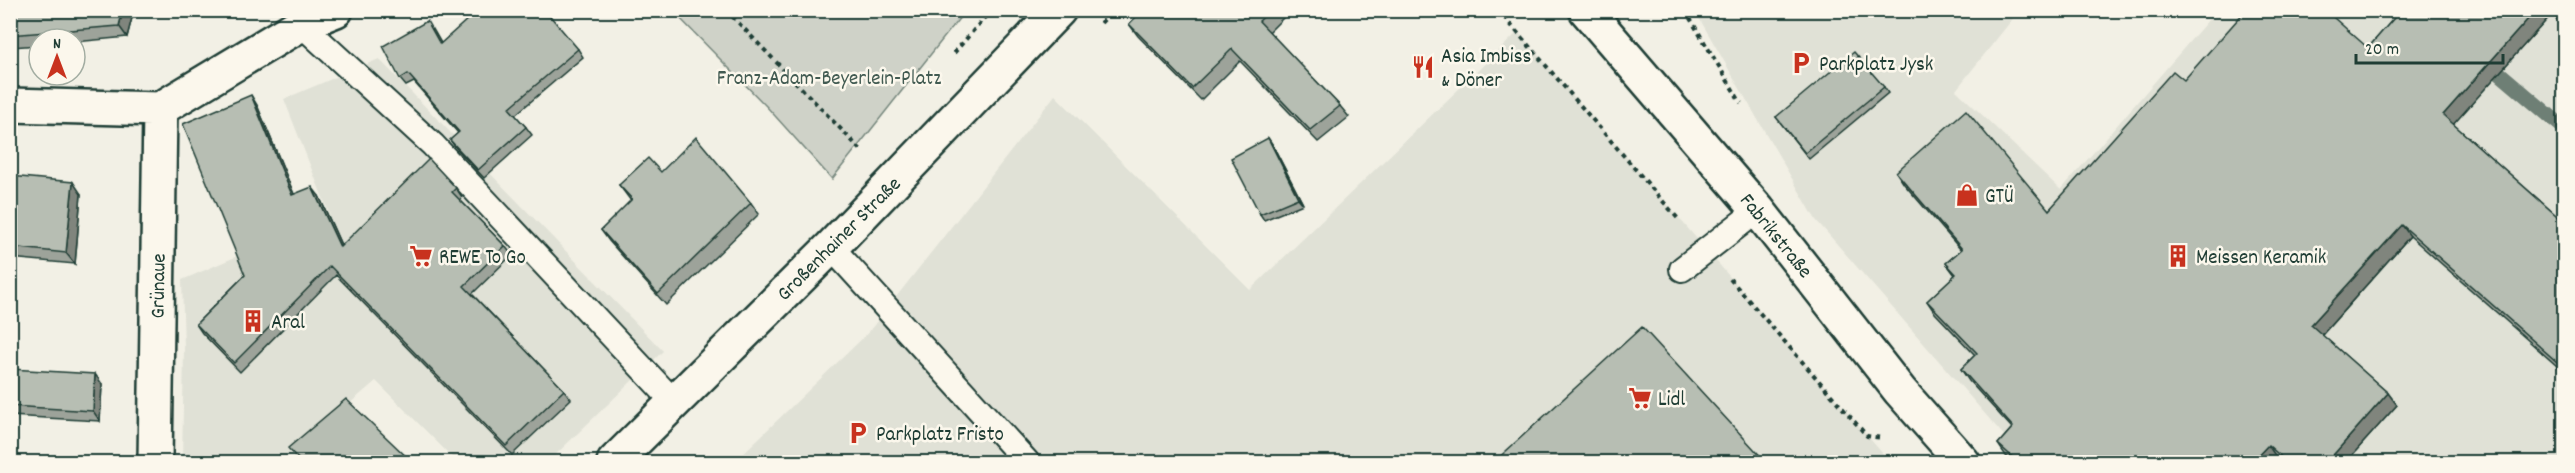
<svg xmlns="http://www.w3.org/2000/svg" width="2575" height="473" font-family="Dekko,sans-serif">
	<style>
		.built { fill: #e0e1d6 }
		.green { fill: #cfd2c8; stroke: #77887e; stroke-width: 1.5 }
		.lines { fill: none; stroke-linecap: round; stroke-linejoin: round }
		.stream { stroke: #6e7f75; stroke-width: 15 }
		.lane-casing { stroke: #1f3d34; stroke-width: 28 }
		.street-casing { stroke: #1f3d34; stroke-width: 38 }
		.secondary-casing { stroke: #1f3d34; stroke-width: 38 }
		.path { stroke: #1f3d34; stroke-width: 4; stroke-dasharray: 4.5 4.5; stroke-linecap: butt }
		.lane { stroke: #fbf7ec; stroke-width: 24 }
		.street { stroke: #fbf7ec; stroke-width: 33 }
		.secondary { stroke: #fbf7ec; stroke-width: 33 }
		.wall { fill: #9da39a; stroke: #1f3d34; stroke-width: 1.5 }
		.shaded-wall { fill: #80857d; stroke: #1f3d34; stroke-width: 1.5 }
		.building { fill: #b7beb3; stroke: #1f3d34; stroke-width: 1.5 }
		.labels { text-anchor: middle; stroke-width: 5; stroke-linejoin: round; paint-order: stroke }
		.poi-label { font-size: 21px; fill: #1f3d34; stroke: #fbf7ec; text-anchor: start }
		.park-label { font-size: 21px; fill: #425b52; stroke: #fbf7ec }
		.street-label { font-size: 21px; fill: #1f3d34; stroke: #fbf7ec }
	</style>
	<rect width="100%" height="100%" fill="#f2f0e5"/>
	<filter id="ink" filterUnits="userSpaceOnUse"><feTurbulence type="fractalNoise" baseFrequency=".0167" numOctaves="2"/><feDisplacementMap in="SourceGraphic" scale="12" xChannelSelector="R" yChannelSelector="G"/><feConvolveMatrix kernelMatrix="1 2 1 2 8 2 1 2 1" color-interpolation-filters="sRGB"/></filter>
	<g filter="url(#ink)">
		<path class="built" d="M1695 11H2019L1956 90 2061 190 2216 11H2564V462H2027L1816 220Z
			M1518 32 1890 462H734L867 334 1055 95 1250 290Z
			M379 59 663 351 548 462H457L376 381 281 462H182L184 348 182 280 330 216 284 99Z"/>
		<path class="green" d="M673 11H965L832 179 767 107Z"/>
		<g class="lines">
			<path class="stream" d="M2484 60 2564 128"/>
			<g class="lane-casing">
				<path id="lane" d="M301 24 433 145 673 401
					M831 247 1027 462
					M1682 269 1758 210"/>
			</g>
			<g class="street-casing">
				<path id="street" d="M10 105 160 109 301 24 336 10
					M155 462 160 109"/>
			</g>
			<g class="secondary-casing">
				<path id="secondary" d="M1586 10 1758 210 1900 391 1963 462
					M614 462 831 247 1059 10"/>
			</g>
			<path class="path" d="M726 10 863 152
				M1498 10 1680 221
				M1685 10 1741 103
				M1101 23 1113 10
				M954 53 991 10
				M1730 279 1867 436 1882 438"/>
			<use href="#lane" class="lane"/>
			<use href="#street" class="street"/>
			<use href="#secondary" class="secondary"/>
		</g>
		<path class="wall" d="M10 10H134L127 37 75 42V39H39V45L11 47Z
			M1143 10H1291L1269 32 1340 106 1349 117 1318 142 1240 61 1201 100 1138 36 1129 24Z
			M2401 10H2565V27L2551 15 2453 124 2565 223V373L2410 236 2322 335 2388 393 2397 405 2346 462H2282L2276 457 2271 462H2013L2006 456 1998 444 2012 428 1969 381 1961 369 1975 355 1935 313 1927 301 1955 275 1946 263 1961 250 1904 184 1896 172 2049 210 2184 80 2368 48Z
			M433 29 441 43 578 49 583 57 515 115 526 127 532 135 484 178 456 148 450 140 458 133 414 82 406 86 400 79Z
			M1884 87 1888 93 1809 159 1776 117Z
			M257 105 294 194 319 196 341 245 456 188 462 197 460 200 505 246 512 255 472 294 564 390 571 399 512 455 336 275 240 372 202 333 196 324 245 275Z
			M1268 138 1272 144 1303 204 1264 220 1260 214Z
			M661 172 751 203 759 214 666 305 609 241 601 230 631 201 619 185Z
			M10 176 81 194 75 264 10 258Z
			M10 369 102 384 100 421 10 416Z"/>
		<path class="shaded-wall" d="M123 10H134L127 37 119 26Z
			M2536 10H2548L2551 15 2451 127 2443 115Z
			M251 95 257 105 298 204 292 195Z
			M1268 138 1272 144 1303 204 1298 198Z
			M73 182 81 194 75 264 66 253Z
			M312 187 319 196 346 256 340 247Z
			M2402 225 2410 236 2320 337 2311 325Z
			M95 374 102 384 100 421 93 411Z
			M2388 393 2397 405 2346 462H2327Z
			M2268 445 2276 457 2271 462H2252Z"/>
		<path class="building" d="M10 10H123L119 26 10 35Z
			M478 10H545L578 49 509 108 526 127 478 170 450 140 459 132 408 74 400 79 383 46 427 21 440 44Z
			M1143 10H1271L1259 21 1340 106 1310 130 1232 49 1192 88 1129 24Z
			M2246 10H2325L2368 48 2401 10H2536L2443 115 2565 223V369L2402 225 2311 325 2388 393 2327 462H2287L2268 445 2252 462H2018L1998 444 2013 427 1961 369 1977 353 1927 301 1956 274 1946 263 1962 249 1896 172 1966 110 2049 210 2173 71 2184 80Z
			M2551 10H2565V23Z
			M1854 52 1884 87 1805 153 1776 117Z
			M251 95 292 195 312 187 340 247 429 159 456 188 452 192 505 246 464 286 564 390 506 446 330 266 234 363 196 324 245 275 183 124Z
			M696 137 751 203 658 294 601 230 632 199 619 185 648 158 661 172Z
			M1268 138 1298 198 1260 214 1231 158Z
			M10 176 73 182 66 253 10 247Z
			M1642 327 1766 462H1494Z
			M10 369 95 374 93 411 10 406Z
			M346 399 412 462H301L288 448Z"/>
	</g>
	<defs>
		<g id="parking-bare" transform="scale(1.8)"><path d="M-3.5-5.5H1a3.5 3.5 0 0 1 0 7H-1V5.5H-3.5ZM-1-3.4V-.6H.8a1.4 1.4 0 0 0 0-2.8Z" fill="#c8321e" stroke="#fbf7ec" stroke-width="2.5" paint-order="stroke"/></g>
		<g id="restaurant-bare" transform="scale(1.8)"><path d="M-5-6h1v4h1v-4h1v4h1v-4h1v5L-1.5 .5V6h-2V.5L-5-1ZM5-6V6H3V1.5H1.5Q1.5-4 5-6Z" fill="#c8321e" stroke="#fbf7ec" stroke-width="2.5" paint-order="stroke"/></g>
		<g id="shop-bare" transform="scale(1.8)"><path d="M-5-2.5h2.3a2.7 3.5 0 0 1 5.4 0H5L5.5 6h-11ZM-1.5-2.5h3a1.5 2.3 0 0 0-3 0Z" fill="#c8321e" stroke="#fbf7ec" stroke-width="2.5" paint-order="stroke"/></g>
		<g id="supermarket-bare" transform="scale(1.8)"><path d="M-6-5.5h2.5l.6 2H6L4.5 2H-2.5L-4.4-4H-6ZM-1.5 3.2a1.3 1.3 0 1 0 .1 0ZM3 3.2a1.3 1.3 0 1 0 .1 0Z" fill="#c8321e" stroke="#fbf7ec" stroke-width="2.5" paint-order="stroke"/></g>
		<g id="building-bare" transform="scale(1.8)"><path d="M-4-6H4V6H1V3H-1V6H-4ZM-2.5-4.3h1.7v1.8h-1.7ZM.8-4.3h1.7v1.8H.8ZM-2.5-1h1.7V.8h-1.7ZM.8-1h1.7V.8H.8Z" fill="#c8321e" stroke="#fbf7ec" stroke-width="2.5" paint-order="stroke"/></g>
	</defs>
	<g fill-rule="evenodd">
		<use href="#parking-bare" x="1801" y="63"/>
		<use href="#restaurant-bare" x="1423" y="67"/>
		<use href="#shop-bare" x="1967" y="195"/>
		<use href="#supermarket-bare" x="421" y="256"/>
		<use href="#building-bare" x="2178" y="256"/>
		<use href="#building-bare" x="253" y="321"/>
		<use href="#supermarket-bare" x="1640" y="398"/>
		<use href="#parking-bare" x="858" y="433"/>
	</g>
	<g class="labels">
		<g class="poi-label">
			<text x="1441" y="62">Asia Imbiss<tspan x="1441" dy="24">&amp; Döner</tspan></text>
			<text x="1819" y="70">Parkplatz Jysk</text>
			<text x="1985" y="202">GTÜ</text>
			<text x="439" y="263">REWE To Go</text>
			<text x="2196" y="263">Meissen Keramik</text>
			<text x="271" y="328">Aral</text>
			<text x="1658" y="405">Lidl</text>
			<text x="876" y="440">Parkplatz Fristo</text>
		</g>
		<g class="park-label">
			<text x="829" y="84">Franz-Adam-Beyerlein-Platz</text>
		</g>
		<g class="street-label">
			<text transform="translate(1777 235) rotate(51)" y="7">Fabrikstraße</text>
			<text transform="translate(838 238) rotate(-45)" y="7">Großenhainer Straße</text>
			<text transform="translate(157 286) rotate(-89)" y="7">Grünaue</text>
		</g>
	</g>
	<rect width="2575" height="473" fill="none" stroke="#fbf7ec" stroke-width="36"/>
	<rect x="18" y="18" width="2539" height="437" fill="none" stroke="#1f3d34" stroke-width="2" filter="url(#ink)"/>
	<g transform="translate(57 57)"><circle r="28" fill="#fbf7ec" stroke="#a3ada2" stroke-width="1.5"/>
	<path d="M0-4.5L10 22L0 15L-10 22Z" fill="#c8321e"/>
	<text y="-9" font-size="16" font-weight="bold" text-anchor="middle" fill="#1f3d34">N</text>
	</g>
	<path d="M2356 54v9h147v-9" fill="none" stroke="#1f3d34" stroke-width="3"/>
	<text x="2365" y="54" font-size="18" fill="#1f3d34" stroke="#fbf7ec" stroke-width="4.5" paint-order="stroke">20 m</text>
</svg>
